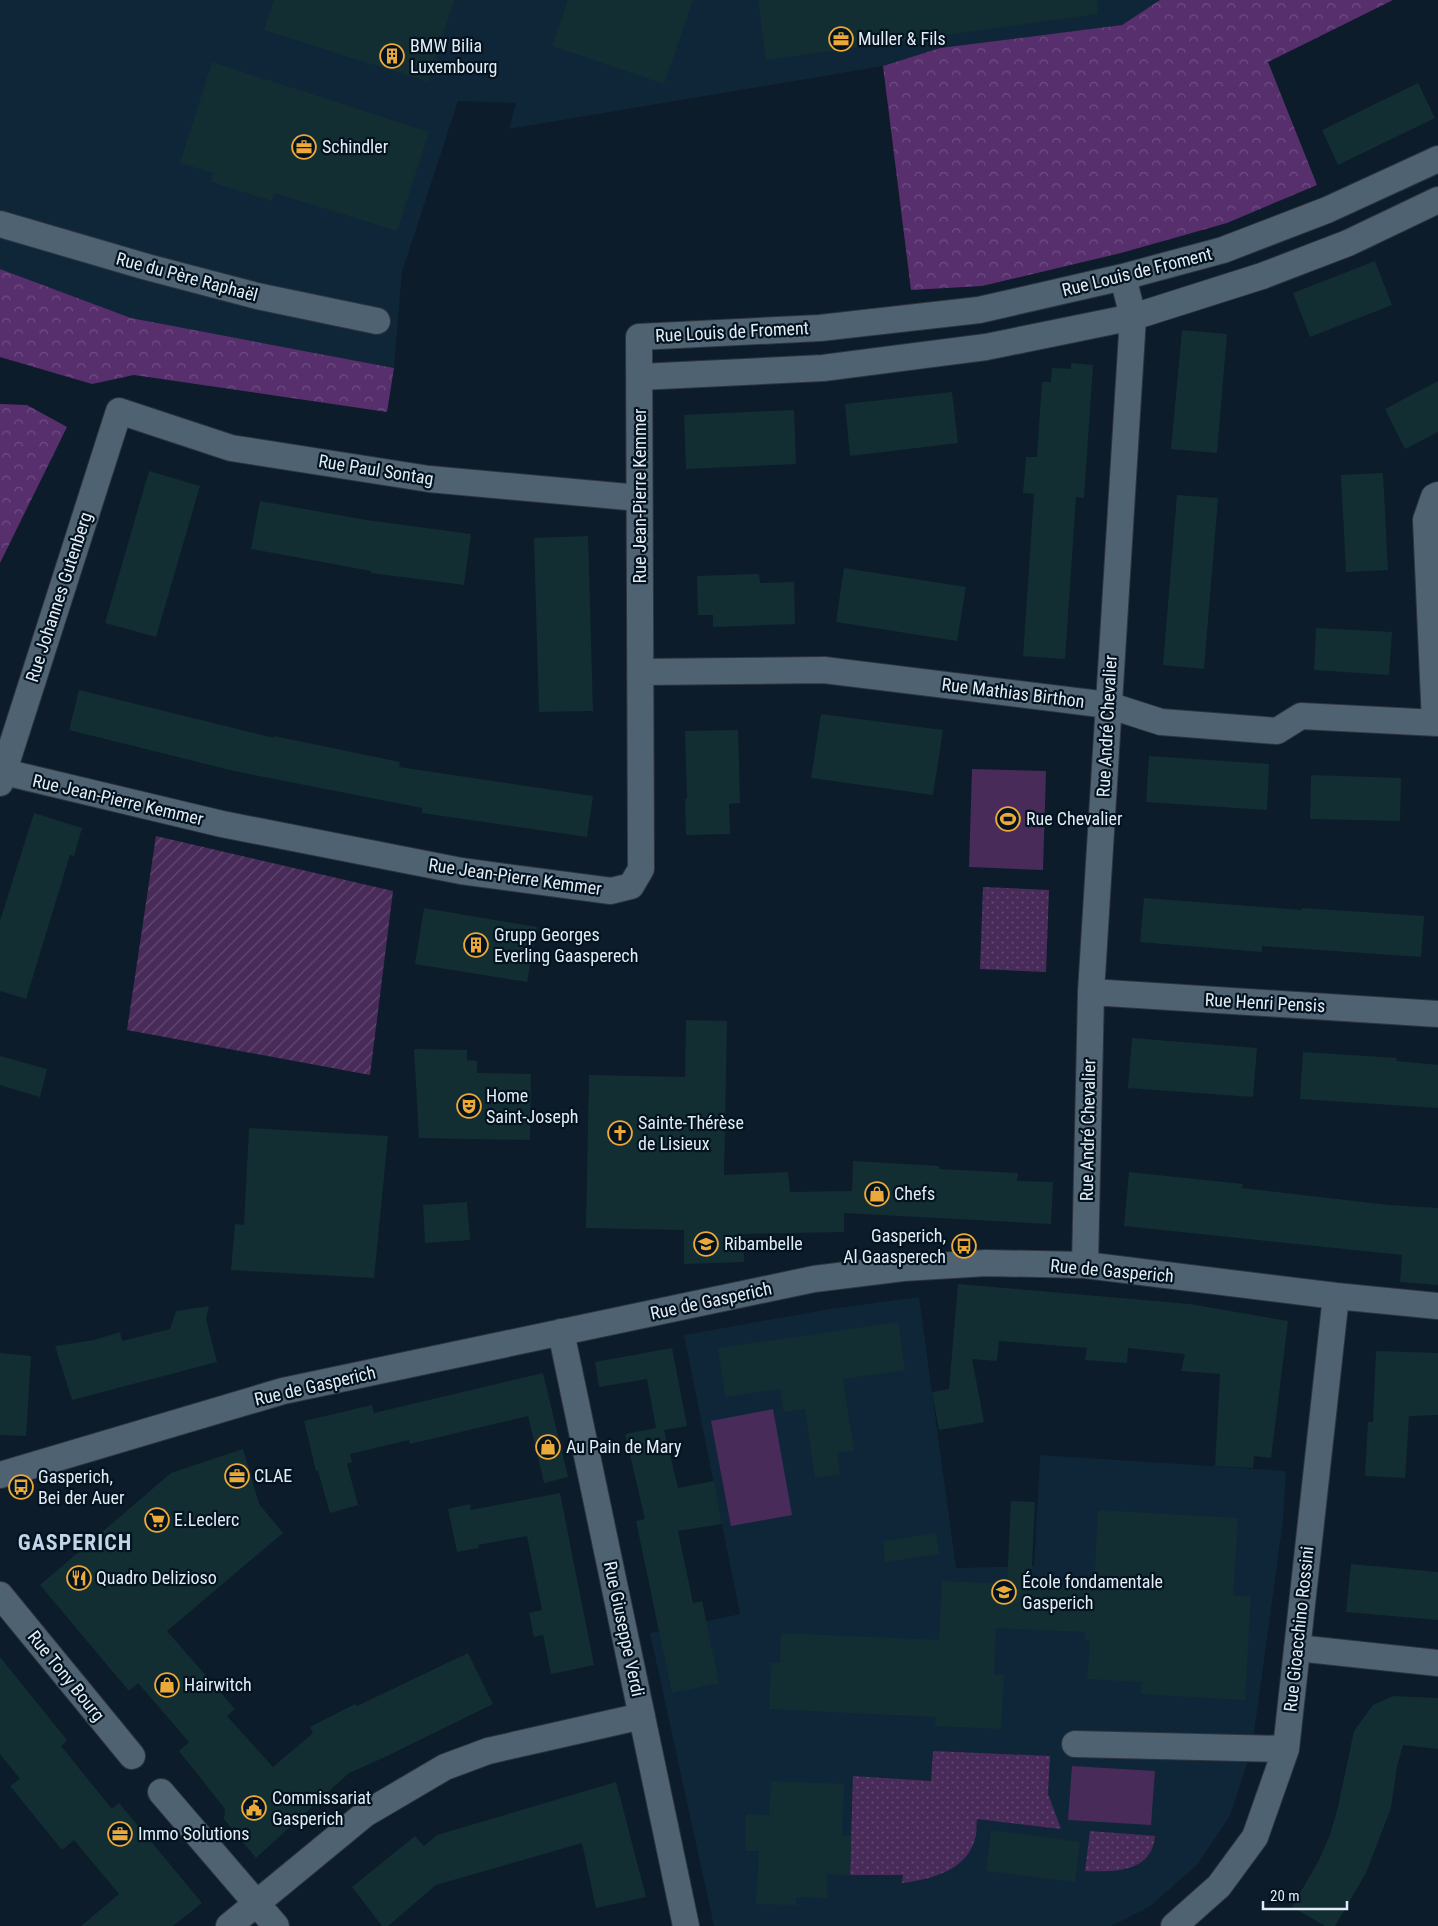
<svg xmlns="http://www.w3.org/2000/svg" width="1438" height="1926" font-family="'Roboto Condensed',sans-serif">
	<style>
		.built { fill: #0f2638 }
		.grass { fill: #482b59 }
		.forest { fill: url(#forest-crowns) }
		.park { fill: url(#park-dots) }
		.garden { fill: url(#garden-furrows) }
		.building { fill: #122e33 }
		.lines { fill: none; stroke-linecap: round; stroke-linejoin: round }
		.minor-casing { stroke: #2d343f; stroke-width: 28 }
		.minor { stroke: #4f6272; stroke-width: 26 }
		.labels { text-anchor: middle; stroke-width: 4.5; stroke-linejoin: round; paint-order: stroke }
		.poi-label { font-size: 18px; fill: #e1ecf5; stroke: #041320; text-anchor: start }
		.street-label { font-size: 18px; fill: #e1ecf5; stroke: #041320 }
		.district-label { font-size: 22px; font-weight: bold; letter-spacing: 1px; fill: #c1d5e8; stroke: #041320 }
	</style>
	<defs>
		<pattern id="forest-crowns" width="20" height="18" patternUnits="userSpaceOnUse" patternTransform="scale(1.25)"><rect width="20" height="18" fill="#572f6d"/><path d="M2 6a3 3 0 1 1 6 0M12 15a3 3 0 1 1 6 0" fill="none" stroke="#6f4d82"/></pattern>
		<pattern id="park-dots" width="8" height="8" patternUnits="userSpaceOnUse" patternTransform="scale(1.25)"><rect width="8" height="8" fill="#482b59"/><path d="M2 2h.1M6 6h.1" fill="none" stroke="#624a71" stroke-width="1.8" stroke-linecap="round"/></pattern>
		<pattern id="garden-furrows" width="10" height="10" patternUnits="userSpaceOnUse" patternTransform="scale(1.25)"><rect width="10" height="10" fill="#482b59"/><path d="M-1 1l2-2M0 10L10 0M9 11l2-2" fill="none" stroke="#624a71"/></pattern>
	</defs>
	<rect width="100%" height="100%" fill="#0c1c2a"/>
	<path class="built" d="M0 0H1160L1122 25 940 48 883 66 509 129 516 103 458 101 402 272 394 368 131 318 0 269Z
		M919 1297 956 1568 1034 1566 1040 1455 1286 1471 1283 1521 1252 1748 1230 1816 1197 1865 1149 1907 1111 1926H714L650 1633 740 1614 684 1335 830 1309Z"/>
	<path class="grass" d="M972 769 1046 771 1043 870 969 867Z
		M773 1409 792 1515 731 1526 711 1421Z
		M1072 1766 1155 1771 1151 1825 1068 1820Z"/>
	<path class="forest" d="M1160 0H1393L1268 62 1317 185 1227 223 1121 253 982 286 911 290 883 66 940 48 1122 25Z
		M0 269 131 318 394 368 387 412 134 375 92 384 0 357Z
		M0 404 27 405 67 427 0 563Z"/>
	<path class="park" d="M983 887 1049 890 1046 972 980 969Z
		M933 1751 1050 1756 1048 1794 1061 1829 977 1819C976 1824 977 1830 976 1835 969 1870 933 1879 902 1883L903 1875H850L853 1776 931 1781Z
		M1090 1831 1155 1836C1152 1873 1113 1872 1085 1871Z"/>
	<path class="garden" d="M156 836 393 891 370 1075 127 1030Z"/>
	<path class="building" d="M274 0H454L428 82 264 30Z
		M568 0H693L664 84 552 46Z
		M758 0H1097L1098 14 766 60Z
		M212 62 429 132 397 231 275 193 272 201 211 182 213 173 180 163Z
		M1418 83 1435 118 1338 165 1322 130Z
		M1375 261 1392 305 1310 337 1293 293Z
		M1182 330 1227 334 1217 453 1171 449Z
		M1071 363 1093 365 1084 498 1076 497 1065 659 1023 656 1034 494 1023 493 1026 457H1037L1042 382H1051L1052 368 1071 369Z
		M1438 381V432L1405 449 1385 409Z
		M952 392 958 443 850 456 845 404Z
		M794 410 796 464 686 469 684 415Z
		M149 471 200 486 156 637 105 623Z
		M1383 473 1388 570 1346 572 1341 475Z
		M1177 495 1218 498 1204 669 1163 665Z
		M260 501 366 520 471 534 464 585 371 573V571L251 549Z
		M588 536 593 711 539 712 534 538Z
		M844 568 966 587 957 641 836 622Z
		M759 574 760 583 794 582 795 624 713 627V615H698L697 576Z
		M1316 628 1392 632 1389 675 1314 670Z
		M79 690 274 738V736L400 762 399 767 593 796 587 837 422 813V808L234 771 69 730Z
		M821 714 943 730 933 795 811 778Z
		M738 730 740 803 729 804 730 834 686 835 685 799H687L685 731Z
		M1149 756 1269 764 1267 810 1146 802Z
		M1311 775 1401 778 1400 821 1310 819Z
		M34 813 82 828 74 856 70 855 26 999 0 991V921Z
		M1144 898 1302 910V908L1424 916 1421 957 1262 946V952L1140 942Z
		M424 908 537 927 527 982 415 964Z
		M686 1020 727 1021 724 1175 788 1172 790 1192 852 1191 853 1161 939 1166V1169L1018 1173 1017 1181 1053 1182 1051 1224 844 1213V1232L743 1234 744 1262 684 1264V1230L586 1228 589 1075 685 1077Z
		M1132 1038 1257 1048 1253 1097 1128 1088Z
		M414 1049 467 1050V1060L477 1061V1073L531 1074 530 1140 419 1138Z
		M1303 1052 1397 1058 1396 1061 1438 1065V1108L1300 1099Z
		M0 1056 47 1069 40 1097 0 1085Z
		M249 1128 388 1136 374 1278 231 1270 235 1224 244 1225Z
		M1129 1172 1243 1184 1242 1188 1389 1205 1438 1208V1285L1400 1282 1402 1255 1124 1226Z
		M467 1202 470 1240 425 1243 423 1205Z
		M958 1284 1190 1304 1288 1321 1271 1458 1254 1456 1253 1468 1215 1466 1220 1374 1181 1371 1185 1354 1128 1348 1127 1363 1085 1360 1087 1348 999 1341 997 1361 972 1359 984 1422 939 1430 932 1392 949 1389Z
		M209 1306 206 1319 217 1362 72 1400 55 1346 94 1340 120 1332 122 1341 170 1329 176 1311Z
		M898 1322 905 1370 843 1379 854 1451 837 1453 840 1474 815 1478 805 1409 784 1412 780 1389 725 1397 718 1348Z
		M672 1348 687 1426 664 1430 678 1488 714 1481 722 1524 678 1531 693 1603 702 1601 719 1683 672 1693 636 1521 645 1519 625 1434 656 1428 647 1379 599 1387 595 1362Z
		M1376 1351 1438 1353V1415L1409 1416 1405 1478 1365 1476 1368 1422H1373Z
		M0 1353 31 1356 26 1436 0 1435Z
		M543 1373 568 1477 544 1483 528 1416 410 1444 409 1440 350 1454 352 1462 347 1464 358 1505 330 1513 318 1471H316L304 1421 372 1405 374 1413Z
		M243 1449 259 1504 283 1533 167 1631 235 1709 227 1716 273 1767 313 1733 310 1727 355 1704 357 1706 468 1653 493 1704 383 1758 349 1773 256 1858 224 1819 225 1809 179 1751 189 1742 138 1683 129 1691 40 1585 171 1473Z
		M560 1493 594 1665 551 1674 543 1635 534 1637 529 1613 542 1610 527 1536 478 1545 479 1548 457 1552 448 1509 470 1504 471 1510Z
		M1011 1501 1035 1502 1031 1585 1094 1588 1098 1510 1238 1518 1233 1596H1251L1245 1700 1141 1694 1142 1682 1087 1679 1090 1640H1085V1632L996 1628 994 1675H1004L1001 1729 935 1726 936 1717 769 1709 771 1663H780L781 1633 939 1640 942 1581 1007 1584Z
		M936 1533 939 1554 885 1562 883 1541Z
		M1351 1564 1438 1572V1620L1346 1612Z
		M0 1657 67 1740 61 1746 112 1809 119 1803 202 1903 173 1926H81L119 1894 74 1840 62 1850 10 1786 20 1779 0 1754Z
		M1393 1696 1438 1698V1749L1403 1745 1397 1766 1391 1808 1366 1873 1335 1926H1325L1292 1907 1319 1860 1330 1835 1338 1807 1354 1731 1373 1705Z
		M771 1781 844 1784 842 1836H851L850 1875 827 1874V1898L796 1897V1905L756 1904 759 1851H745L746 1814 769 1815Z
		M616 1782 646 1897 596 1908 582 1843 436 1885 388 1926H382L352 1887 415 1836 424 1846 437 1835Z
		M991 1830 1080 1842 1075 1882 986 1871Z"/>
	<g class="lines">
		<g class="minor-casing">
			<path id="minor" d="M0 224 147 267 257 296 377 321
				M640 377 823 368 986 347 1133 317 1262 276 1348 243 1438 200
				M641 672 824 670 1108 705 1161 722 1277 731 1301 716 1438 723
				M1435 723 1426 520 1434 497 1438 495
				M0 771 222 824 461 871 611 891 631 886 641 869 639 337 820 328 979 310 1123 277 1223 250 1327 210 1438 159
				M0 783 119 411 231 448 429 479 639 498
				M1091 992 1438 1014
				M1085 1265 1091 992 1133 317 1123 277
				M561 1332 686 1926
				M0 1475 283 1391 814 1279 903 1268 986 1263 1085 1265 1336 1296 1438 1306
				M0 1595 132 1756
				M1297 1648 1438 1663
				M1075 1744 1286 1749
				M161 1792 276 1926
				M229 1926 365 1814 445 1767 488 1751 642 1716
				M1174 1926 1219 1886 1255 1837 1286 1749 1336 1296"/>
		</g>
		<use href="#minor" class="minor"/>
	</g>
	<defs>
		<g id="office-ring" transform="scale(1.25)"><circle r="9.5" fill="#041320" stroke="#eba93a" stroke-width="1.5"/><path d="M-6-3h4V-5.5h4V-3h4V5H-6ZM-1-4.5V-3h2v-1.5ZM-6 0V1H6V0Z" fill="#eba93a"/></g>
		<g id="building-ring" transform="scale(1.25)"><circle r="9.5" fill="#041320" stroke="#eba93a" stroke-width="1.5"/><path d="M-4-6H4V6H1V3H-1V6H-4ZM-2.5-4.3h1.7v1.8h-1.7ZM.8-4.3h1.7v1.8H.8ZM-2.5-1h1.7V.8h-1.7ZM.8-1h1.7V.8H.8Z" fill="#eba93a"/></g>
		<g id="stadium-ring" transform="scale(1.25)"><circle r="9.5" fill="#041320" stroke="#eba93a" stroke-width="1.5"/><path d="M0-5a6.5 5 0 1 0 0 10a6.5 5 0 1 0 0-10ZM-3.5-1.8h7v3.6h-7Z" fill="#eba93a"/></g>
		<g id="theatre-ring" transform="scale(1.25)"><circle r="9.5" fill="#041320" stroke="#eba93a" stroke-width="1.5"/><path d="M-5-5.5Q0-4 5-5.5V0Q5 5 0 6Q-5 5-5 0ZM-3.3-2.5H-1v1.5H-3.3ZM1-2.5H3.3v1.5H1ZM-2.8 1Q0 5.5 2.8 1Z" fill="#eba93a"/></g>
		<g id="church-ring" transform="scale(1.25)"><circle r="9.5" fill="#041320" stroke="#eba93a" stroke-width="1.5"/><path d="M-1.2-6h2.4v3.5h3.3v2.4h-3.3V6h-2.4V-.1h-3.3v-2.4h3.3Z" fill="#eba93a"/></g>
		<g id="shop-ring" transform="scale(1.25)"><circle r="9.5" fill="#041320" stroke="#eba93a" stroke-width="1.5"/><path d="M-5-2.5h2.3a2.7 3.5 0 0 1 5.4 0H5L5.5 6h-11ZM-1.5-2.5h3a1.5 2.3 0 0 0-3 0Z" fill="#eba93a"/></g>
		<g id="school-ring" transform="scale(1.25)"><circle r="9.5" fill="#041320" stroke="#eba93a" stroke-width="1.5"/><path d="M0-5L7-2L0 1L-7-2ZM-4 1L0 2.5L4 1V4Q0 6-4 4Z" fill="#eba93a"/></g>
		<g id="bus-ring" transform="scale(1.25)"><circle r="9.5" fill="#041320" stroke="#eba93a" stroke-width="1.5"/><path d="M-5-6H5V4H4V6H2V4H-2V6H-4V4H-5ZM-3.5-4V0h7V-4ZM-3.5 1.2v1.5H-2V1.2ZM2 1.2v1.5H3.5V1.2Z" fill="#eba93a"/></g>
		<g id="supermarket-ring" transform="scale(1.25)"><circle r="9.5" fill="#041320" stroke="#eba93a" stroke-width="1.5"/><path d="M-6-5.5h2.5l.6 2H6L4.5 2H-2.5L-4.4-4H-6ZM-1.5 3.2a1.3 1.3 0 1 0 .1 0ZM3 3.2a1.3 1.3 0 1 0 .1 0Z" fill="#eba93a"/></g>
		<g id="restaurant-ring" transform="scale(1.25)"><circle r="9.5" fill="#041320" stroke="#eba93a" stroke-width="1.5"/><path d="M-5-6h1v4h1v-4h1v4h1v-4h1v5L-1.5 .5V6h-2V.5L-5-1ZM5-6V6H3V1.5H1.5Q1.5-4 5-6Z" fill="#eba93a"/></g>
		<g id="civic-ring" transform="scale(1.25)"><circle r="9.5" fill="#041320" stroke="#eba93a" stroke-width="1.5"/><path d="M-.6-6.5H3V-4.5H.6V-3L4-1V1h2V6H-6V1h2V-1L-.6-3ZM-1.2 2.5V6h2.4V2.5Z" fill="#eba93a"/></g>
	</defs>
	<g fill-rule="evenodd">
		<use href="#office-ring" x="841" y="39"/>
		<use href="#building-ring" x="392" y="56"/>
		<use href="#office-ring" x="304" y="147"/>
		<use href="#stadium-ring" x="1008" y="819"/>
		<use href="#building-ring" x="476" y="945"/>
		<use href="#theatre-ring" x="469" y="1106"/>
		<use href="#church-ring" x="620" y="1133"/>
		<use href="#shop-ring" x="877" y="1194"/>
		<use href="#school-ring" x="706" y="1244"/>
		<use href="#bus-ring" x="964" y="1246"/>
		<use href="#shop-ring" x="548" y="1447"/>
		<use href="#office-ring" x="237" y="1476"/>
		<use href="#bus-ring" x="21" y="1487"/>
		<use href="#supermarket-ring" x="157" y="1520"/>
		<use href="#restaurant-ring" x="79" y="1578"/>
		<use href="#school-ring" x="1004" y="1592"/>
		<use href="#shop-ring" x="167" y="1685"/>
		<use href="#civic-ring" x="254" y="1808"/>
		<use href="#office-ring" x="120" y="1834"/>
	</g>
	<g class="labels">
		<g class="poi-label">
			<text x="858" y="45">Muller &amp; Fils</text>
			<text x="410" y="52">BMW Bilia<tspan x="410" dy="21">Luxembourg</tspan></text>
			<text x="322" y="153">Schindler</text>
			<text x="1026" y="825">Rue Chevalier</text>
			<text x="494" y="941">Grupp Georges<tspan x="494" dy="21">Everling Gaasperech</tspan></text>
			<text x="486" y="1102">Home<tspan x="486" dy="21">Saint-Joseph</tspan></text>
			<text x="638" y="1129">Sainte-Thérèse<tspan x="638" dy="21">de Lisieux</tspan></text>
			<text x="894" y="1200">Chefs</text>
			<text x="946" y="1242" text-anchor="end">Gasperich,<tspan x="946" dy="21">Al Gaasperech</tspan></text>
			<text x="724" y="1250">Ribambelle</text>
			<text x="566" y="1453">Au Pain de Mary</text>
			<text x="254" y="1482">CLAE</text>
			<text x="38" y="1483">Gasperich,<tspan x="38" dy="21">Bei der Auer</tspan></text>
			<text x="174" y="1526">E.Leclerc</text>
			<text x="96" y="1584">Quadro Delizioso</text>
			<text x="1022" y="1588">École fondamentale<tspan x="1022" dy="21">Gasperich</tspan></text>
			<text x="184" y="1691">Hairwitch</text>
			<text x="272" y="1804">Commissariat<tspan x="272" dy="21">Gasperich</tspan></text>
			<text x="138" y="1840">Immo Solutions</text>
		</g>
		<g class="street-label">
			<text transform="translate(1137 272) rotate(-14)" y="6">Rue Louis de Froment</text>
			<text transform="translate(187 277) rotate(15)" y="6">Rue du Père Raphaël</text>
			<text transform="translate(732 332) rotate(-3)" y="6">Rue Louis de Froment</text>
			<text transform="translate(376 470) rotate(9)" y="6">Rue Paul Sontag</text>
			<text transform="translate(640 496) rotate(-90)" y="6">Rue Jean-Pierre Kemmer</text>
			<text transform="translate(59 597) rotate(-72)" y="6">Rue Johannes Gutenberg</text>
			<text transform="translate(1013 693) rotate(7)" y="6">Rue Mathias Birthon</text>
			<text transform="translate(1107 726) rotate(-87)" y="6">Rue André Chevalier</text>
			<text transform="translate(118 800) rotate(13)" y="6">Rue Jean-Pierre Kemmer</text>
			<text transform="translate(515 877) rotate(8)" y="6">Rue Jean-Pierre Kemmer</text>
			<text transform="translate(1265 1003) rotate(3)" y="6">Rue Henri Pensis</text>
			<text transform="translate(1088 1130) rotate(-89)" y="6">Rue André Chevalier</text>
			<text transform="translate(1112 1271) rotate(5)" y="6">Rue de Gasperich</text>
			<text transform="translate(711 1301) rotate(-12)" y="6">Rue de Gasperich</text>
			<text transform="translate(315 1386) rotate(-13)" y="6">Rue de Gasperich</text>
			<text transform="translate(624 1629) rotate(78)" y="6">Rue Giuseppe Verdi</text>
			<text transform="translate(1299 1629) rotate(-84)" y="6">Rue Gioacchino Rossini</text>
			<text transform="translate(66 1676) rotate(51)" y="6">Rue Tony Bourg</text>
		</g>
		<g class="district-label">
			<text x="75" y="1550">GASPERICH</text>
		</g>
	</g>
	<path d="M1263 1901v8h84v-8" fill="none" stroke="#e1ecf5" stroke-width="2.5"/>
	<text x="1270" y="1901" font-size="15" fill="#e1ecf5" stroke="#041320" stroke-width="4" paint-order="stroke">20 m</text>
</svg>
